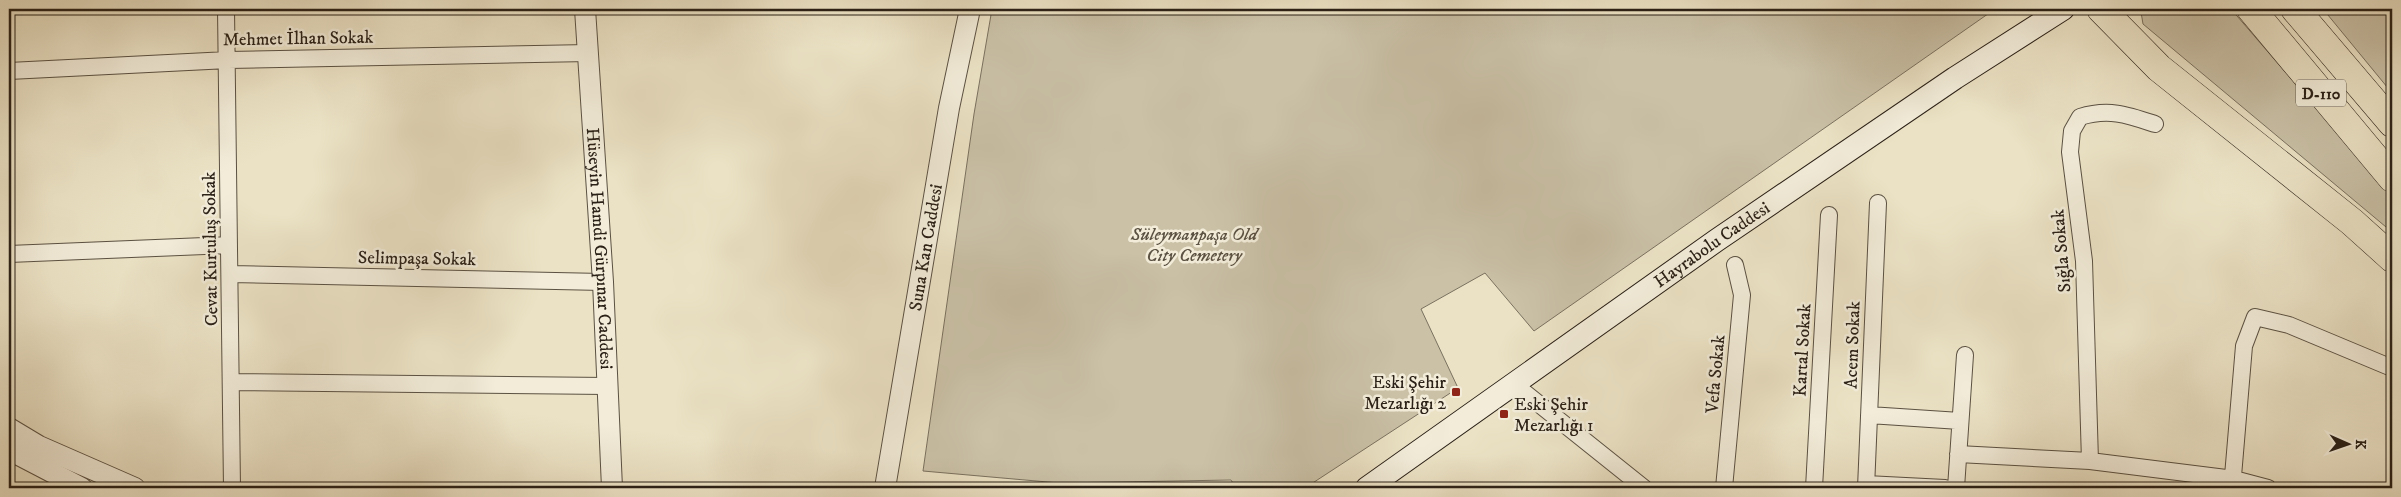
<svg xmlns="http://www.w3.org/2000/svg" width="2401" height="497" font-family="'IM FELL DW Pica',serif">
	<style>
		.green { fill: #cac1a7; stroke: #7a715f }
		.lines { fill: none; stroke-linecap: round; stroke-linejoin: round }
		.minor-casing { stroke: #5b5142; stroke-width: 18 }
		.tertiary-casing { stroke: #5b5142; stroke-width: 22 }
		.secondary-casing { stroke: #2b2117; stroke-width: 24 }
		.trunk-casing { stroke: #2b2117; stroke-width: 29 }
		.minor { stroke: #f2ecd9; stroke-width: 16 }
		.tertiary { stroke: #f2ecd9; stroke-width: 20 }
		.secondary { stroke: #f2ecd9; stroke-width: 22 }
		.trunk { stroke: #ebe2c5; stroke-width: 28 }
		.poi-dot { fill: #8f2418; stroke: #f2ecd9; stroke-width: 2 }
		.labels { text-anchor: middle; stroke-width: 5; stroke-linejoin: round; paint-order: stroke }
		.shield { fill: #f2ecd9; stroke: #675e51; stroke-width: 1 }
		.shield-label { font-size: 16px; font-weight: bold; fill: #2b2117 }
		.street-label { font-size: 18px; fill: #2b2117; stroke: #f2ecd9 }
		.park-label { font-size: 18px; font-style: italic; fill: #5b5142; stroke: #f2ecd9 }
		.poi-label { font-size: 18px; fill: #2b2117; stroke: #f2ecd9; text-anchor: end }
	</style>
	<rect width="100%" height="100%" fill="#ebe2c5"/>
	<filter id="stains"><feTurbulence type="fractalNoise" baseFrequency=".004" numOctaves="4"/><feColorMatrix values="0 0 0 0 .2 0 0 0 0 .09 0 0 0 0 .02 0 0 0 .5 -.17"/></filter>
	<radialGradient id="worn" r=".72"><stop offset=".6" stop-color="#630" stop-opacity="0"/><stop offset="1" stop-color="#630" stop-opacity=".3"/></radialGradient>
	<path class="green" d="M992 9H1995L1534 331 1485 273 1421 309 1458 388 1305 488H1236L1231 480 1059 483 923 471 974 114Z
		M2142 9H2231L2392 196V232L2143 24 2141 12Z
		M2323 9H2389L2392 15V93Z"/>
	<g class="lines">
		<g class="minor-casing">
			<path id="minor" d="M226 9 232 488
				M9 71 228 60 589 53
				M9 254 229 245
				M230 274 603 282
				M231 382 608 386
				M1514 384 1644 488
				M1869 415 1960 421
				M1958 454 2090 461 2234 479 2268 488
				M2090 461 2084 261 2070 152 2072 131 2080 117C2109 108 2128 115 2155 124
				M1866 484 1945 488
				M1724 488 1742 295 1735 265
				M1814 488 1829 215
				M1866 488 1878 203
				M1956 488 1965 355
				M2232 488 2244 346 2255 317 2289 325 2392 368"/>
		</g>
		<g class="tertiary-casing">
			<g id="tertiary">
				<path id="s1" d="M585 9 603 282 612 488"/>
				<path d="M9 428 39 446 135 488"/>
				<path d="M9 450 82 488"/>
				<path id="s2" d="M885 488 949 108 970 9"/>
			</g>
		</g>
		<g class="secondary-casing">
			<g id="secondary">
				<path id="s3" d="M1367 488 1717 240 1955 78 2063 9"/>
			</g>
		</g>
		<g class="trunk-casing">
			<path id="trunk" d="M2101 9 2159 68 2352 222 2392 258
				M2251 9 2392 178
				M2295 9 2392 123"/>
		</g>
		<use href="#minor" class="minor"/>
		<use href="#tertiary" class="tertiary"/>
		<use href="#secondary" class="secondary"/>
		<use href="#trunk" class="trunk"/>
	</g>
	<g class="poi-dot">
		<rect x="1451" y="387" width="10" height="10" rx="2.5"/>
		<rect x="1499" y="409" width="10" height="10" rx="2.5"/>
	</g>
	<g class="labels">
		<rect class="shield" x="2296" y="79.5" width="50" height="27" rx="4"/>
		<g class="shield-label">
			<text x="2321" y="99">D-110</text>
		</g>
		<g class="street-label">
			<text transform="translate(298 38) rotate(-1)" y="6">Mehmet İlhan Sokak</text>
			<text dy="6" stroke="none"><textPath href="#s3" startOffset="422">Hayrabolu Caddesi</textPath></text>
			<text dy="6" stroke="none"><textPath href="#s1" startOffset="240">Hüseyin Hamdi Gürpınar Caddesi</textPath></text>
			<text dy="6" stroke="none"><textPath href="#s2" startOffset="244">Suna Kan Caddesi</textPath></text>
			<text transform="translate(210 249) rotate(-91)" y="6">Cevat Kurtuluş Sokak</text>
			<text transform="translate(2061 251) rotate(-95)" y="6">Sığla Sokak</text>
			<text transform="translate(417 258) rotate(1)" y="6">Selimpaşa Sokak</text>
			<text transform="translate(1852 345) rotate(-88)" y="6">Acem Sokak</text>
			<text transform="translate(1802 350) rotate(-87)" y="6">Kartal Sokak</text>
			<text transform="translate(1715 374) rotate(-85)" y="6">Vefa Sokak</text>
		</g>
		<g class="park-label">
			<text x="1194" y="240">Süleymanpaşa Old<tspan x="1194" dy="21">City Cemetery</tspan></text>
		</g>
		<g class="poi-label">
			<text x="1446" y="388">Eski Şehir<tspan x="1446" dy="21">Mezarlığı 2</tspan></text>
			<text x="1514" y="410" text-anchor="start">Eski Şehir<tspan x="1514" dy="21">Mezarlığı 1</tspan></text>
		</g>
	</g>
	<rect width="2401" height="497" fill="none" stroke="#ebe2c5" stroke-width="30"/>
	<rect x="10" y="10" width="2381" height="477" fill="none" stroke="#2b2117" stroke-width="2.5"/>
	<rect x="15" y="15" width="2371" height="467" fill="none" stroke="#2b2117"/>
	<g transform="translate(2348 444) rotate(92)" stroke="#f2ecd9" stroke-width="4" paint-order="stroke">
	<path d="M0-4L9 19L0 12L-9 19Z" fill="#2b2117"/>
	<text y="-8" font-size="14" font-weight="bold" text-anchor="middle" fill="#2b2117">K</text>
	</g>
	<rect width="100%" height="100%" filter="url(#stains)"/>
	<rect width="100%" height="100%" fill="url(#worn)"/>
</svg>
